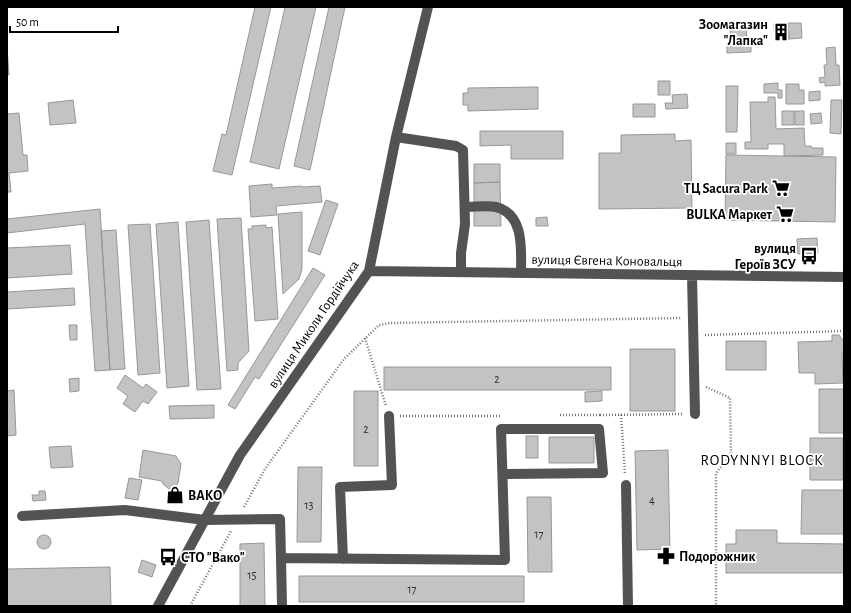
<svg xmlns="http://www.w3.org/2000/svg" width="851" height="613" font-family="'Alegreya Sans',sans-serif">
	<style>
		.building { fill: #c3c3c3; stroke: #979797 }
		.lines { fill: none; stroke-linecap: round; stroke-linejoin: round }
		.path { stroke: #757575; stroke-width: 2.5; stroke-dasharray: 1 2; stroke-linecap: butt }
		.minor { stroke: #535353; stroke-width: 10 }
		.labels { text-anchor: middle; stroke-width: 3.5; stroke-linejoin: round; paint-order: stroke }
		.number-label { font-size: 12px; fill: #313131 }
		.poi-label { font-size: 14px; font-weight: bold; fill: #000; stroke: #fff; text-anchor: end }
		.street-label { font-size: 14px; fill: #000; stroke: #fff }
		.neighbourhood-label { font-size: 15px; letter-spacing: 1px; fill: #000; stroke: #fff }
	</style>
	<rect width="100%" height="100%" fill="#fff"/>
	<path class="building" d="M255 7H271L232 175 213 171 222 134 226 135Z
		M285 7H316L279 169 250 162Z
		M329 7H345L310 170 294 166Z
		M788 23H801L802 38 789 39Z
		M788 23 789 39 775 40 774 24Z
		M746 25 747 44 751 43V52L727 53V45H731L730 26Z
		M7 46 9 75H7Z
		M835 47 836 65H839L840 85 825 86V82L820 83 819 78 825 77 824 65H827L826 48Z
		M658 81H670V95H658Z
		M778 83V90H782V98H778V93H764V84Z
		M786 84H799V90H804V104H786Z
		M726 86H738L737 132H726Z
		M538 87V109L468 111V105H463V93H468V88Z
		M820 91V100L809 101V92Z
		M687 94 688 108 666 109 665 103H673L672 95Z
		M768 97H775L776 129 804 128 805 146H811L812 148H823V155L784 156V144H768V149H745V142H751L750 102H768Z
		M73 100 76 123 50 125 48 103Z
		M831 100H842L841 134 830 133Z
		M633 104H655V117H633Z
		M782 111H794V125H782Z
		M795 111H804V125H795Z
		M19 113 23 155H27L28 171 9 173 11 192H7V114Z
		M821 113 822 123 811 124 810 114Z
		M480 131H563V159H511V145L480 146Z
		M675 134V141L691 140 692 208 599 209V153H621V135Z
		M726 143H736V154H726Z
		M726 155 836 157 835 222 725 220Z
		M474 164H500V182L474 183Z
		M500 182 501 226H474V183Z
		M272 184V188L302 186 303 187 320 186 322 202 276 206 277 215 251 217 249 186Z
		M326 200 338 204 320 255 308 251Z
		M100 209 110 370 95 371 85 224 7 233V219Z
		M302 212V269L299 279 283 294 278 214Z
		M547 217 548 226H536V218Z
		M241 218 249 351 238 363V370L227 371 217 219Z
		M209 220 221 389 197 390 186 222Z
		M178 222 189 386 167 388 156 224Z
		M150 224 160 373 138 375 128 225Z
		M266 225V228L272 227 278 319 255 321 248 229H252V226Z
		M116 230 125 369 110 370 101 231Z
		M817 238 818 253 798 254 797 239Z
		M70 245 72 274 7 278V248Z
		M313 268 325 275 259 379 255 377 235 409 228 405Z
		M74 288 75 305 7 309V292Z
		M69 325H77V340H70Z
		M832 335H839L844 342V353H842L843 383 815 384V373H799L798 342 832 341Z
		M726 341H766V370H726Z
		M630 349H675V411H630Z
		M384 367H611V390H384Z
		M125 375 143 388 146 384 157 392 148 404 143 401 135 412 123 404 128 396 117 388Z
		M79 378V391L70 392 69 379Z
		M819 389H844V433H819Z
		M14 390 16 435 7 436V391Z
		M354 391H378V466H354Z
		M602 391V401L585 402V392Z
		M214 405V418L170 419 169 406Z
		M526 436H538V458H526Z
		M549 437H594V463H549Z
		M810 438H843V480H810Z
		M71 446 73 467 51 468 49 447Z
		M143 450 176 456 181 464 178 483 176 486 169 489 163 484 162 481 139 477Z
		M668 450 670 549 637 550 635 451Z
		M298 467H322L321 542H297Z
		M129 478 142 480 138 500 125 498Z
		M802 490H844V534H801Z
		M39 491H45L46 500 33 501 32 495H39Z
		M527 497H551L552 572H528Z
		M736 530H777V543L844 544V573H726V544H736Z
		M37 542a7 7 0 1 1 14 0a7 7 0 1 1-14 0Z
		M264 543 265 606H240V544Z
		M142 560 156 565 152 577 138 572Z
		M110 567 111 606H7V569Z
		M299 576H524V602H299Z"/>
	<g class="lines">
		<path class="path" d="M705 335 844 331
			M365 338 386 406
			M706 387 730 398 731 455 716 473V606
			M560 415H600V417
			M600 415 683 414
			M621 415 625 474
			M400 416H501
			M244 507 265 469 344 359 379 325 391 323 681 318
			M190 606 231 531"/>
		<path class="minor" d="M396 137 456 146 463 150 465 224 461 253V272
			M465 207C475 207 487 205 496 207 525 214 521 251 521 273
			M369 271 844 277
			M692 275 695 414
			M626 485 628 606
			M22 516 125 510 205 520 280 519 281 558 505 560 501 429H599L603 473 503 474
			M281 558 282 606
			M343 559 340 487 392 485 389 416
			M158 606 240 455 369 271 396 137 428 7"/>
	</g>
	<defs>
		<g id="building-bare" transform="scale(1.38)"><path d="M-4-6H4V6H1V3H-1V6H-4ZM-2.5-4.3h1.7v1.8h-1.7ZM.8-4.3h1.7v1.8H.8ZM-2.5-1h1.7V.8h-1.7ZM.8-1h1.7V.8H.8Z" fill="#000" stroke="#fff" stroke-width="2.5" paint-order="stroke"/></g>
		<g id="supermarket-bare" transform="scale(1.38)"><path d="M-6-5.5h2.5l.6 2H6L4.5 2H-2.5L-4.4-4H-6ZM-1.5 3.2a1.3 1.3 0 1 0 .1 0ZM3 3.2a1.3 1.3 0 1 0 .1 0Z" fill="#000" stroke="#fff" stroke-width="2.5" paint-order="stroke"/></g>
		<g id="bus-bare" transform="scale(1.38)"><path d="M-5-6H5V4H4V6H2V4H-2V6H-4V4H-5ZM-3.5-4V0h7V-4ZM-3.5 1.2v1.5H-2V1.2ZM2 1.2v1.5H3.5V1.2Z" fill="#000" stroke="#fff" stroke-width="2.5" paint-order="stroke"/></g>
		<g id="shop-bare" transform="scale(1.38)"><path d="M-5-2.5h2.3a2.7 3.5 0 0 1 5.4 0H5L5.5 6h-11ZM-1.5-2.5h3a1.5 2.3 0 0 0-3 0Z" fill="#000" stroke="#fff" stroke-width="2.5" paint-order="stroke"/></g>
		<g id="pharmacy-bare" transform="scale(1.38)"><path d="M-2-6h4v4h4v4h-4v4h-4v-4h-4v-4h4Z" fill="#000" stroke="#fff" stroke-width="2.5" paint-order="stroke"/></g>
	</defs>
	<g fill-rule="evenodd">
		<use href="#building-bare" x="781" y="32"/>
		<use href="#supermarket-bare" x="781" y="188"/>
		<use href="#supermarket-bare" x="785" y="214"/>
		<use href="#bus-bare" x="809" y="256"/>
		<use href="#shop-bare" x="175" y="495"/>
		<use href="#pharmacy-bare" x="666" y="556"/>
		<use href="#bus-bare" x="168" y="557"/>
	</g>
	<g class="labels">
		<g class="number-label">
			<text x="497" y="383">2</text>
			<text x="366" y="433">2</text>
			<text x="652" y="504">4</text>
			<text x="309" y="509">13</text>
			<text x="539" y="538">17</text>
			<text x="252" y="579">15</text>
			<text x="412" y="593">17</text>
		</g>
		<g class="poi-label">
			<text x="768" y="29">Зоомагазин<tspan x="768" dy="16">"Лапка"</tspan></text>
			<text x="768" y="193">ТЦ Sacura Park</text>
			<text x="772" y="219">BULKA Маркет</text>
			<text x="796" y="253">вулиця<tspan x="796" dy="16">Героїв ЗСУ</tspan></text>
			<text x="188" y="500" text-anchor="start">ВАКО</text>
			<text x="679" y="561" text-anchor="start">Подорожник</text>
			<text x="181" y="562" text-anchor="start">СТО "Вако"</text>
		</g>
		<g class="street-label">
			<text transform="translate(607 260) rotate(1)" y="5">вулиця Євгена Коновальця</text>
			<text transform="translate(313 324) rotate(-56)" y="5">вулиця Миколи Гордійчука</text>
		</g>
		<g class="neighbourhood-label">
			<text x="762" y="465">RODYNNYI BLOCK</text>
		</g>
	</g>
	<rect width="851" height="613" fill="none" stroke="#000000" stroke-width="16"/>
	<path d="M10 26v6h108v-6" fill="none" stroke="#000000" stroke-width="2"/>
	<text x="16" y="26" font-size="12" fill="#000000" stroke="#ffffff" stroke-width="3" paint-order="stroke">50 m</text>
</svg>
